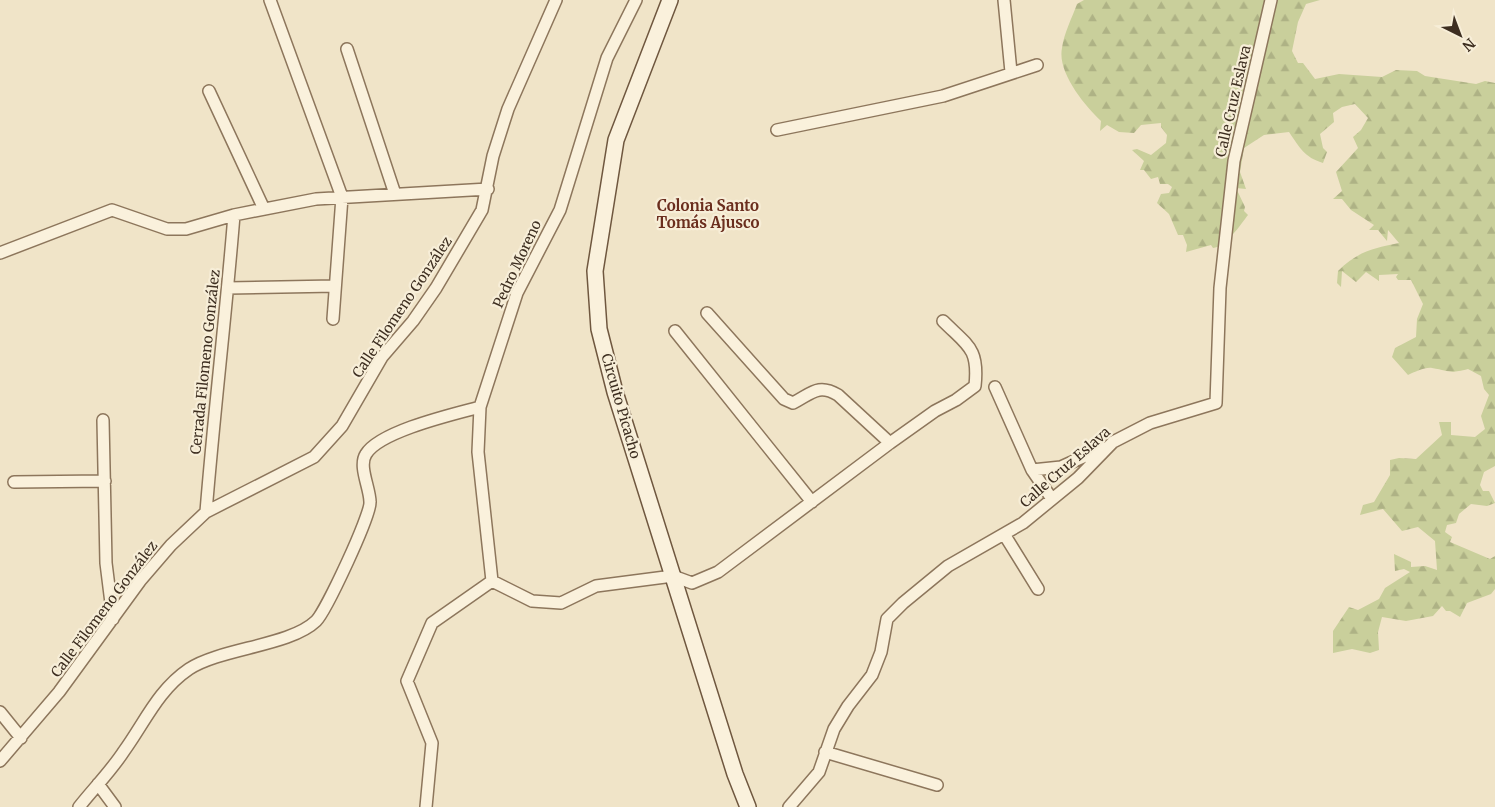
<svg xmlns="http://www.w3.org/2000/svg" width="1495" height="807" font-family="Merriweather,serif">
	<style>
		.forest { fill: url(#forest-firs) }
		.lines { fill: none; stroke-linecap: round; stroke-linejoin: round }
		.street-casing { stroke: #8d765c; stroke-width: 14 }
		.secondary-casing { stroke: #6f573f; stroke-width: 18 }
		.street { stroke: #faf1dc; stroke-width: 11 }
		.secondary { stroke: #faf1dc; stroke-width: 15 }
		.labels { text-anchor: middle; stroke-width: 4.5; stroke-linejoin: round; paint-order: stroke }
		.street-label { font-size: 14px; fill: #3d2e20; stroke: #f7eed8 }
		.neighbourhood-label { font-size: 15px; font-weight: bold; fill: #6b2e1e; stroke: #f7eed8 }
	</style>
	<defs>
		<pattern id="forest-firs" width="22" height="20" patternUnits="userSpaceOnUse" patternTransform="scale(1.25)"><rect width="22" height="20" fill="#c9cf9b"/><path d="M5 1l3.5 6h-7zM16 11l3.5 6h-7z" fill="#aeb285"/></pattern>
	</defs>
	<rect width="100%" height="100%" fill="#f0e4c8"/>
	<path class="forest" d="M1084 0H1320L1306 4 1298 22 1292 51 1298 63H1303L1315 79 1339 74 1382 77 1396 70 1417 71 1425 76 1476 84 1485 81 1495 83V466L1484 472 1480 485 1483 491H1489L1495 503 1487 506 1471 504 1459 514 1456 523 1447 525 1445 532 1452 537 1450 542 1490 559 1495 556V589L1491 594 1467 603 1460 617 1450 611H1446L1442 606 1433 616 1406 621 1382 617 1378 632 1379 650 1370 653 1352 649 1333 653V631L1349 607 1358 610 1379 599 1385 588 1410 572 1404 569 1395 571 1394 554 1411 562V567L1425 566 1437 570 1435 541 1418 527 1402 531 1383 509 1360 515 1363 505 1374 502 1390 475V460L1399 458 1416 459 1442 435 1439 422H1451V435L1475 437 1485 429 1481 416 1489 395 1484 389 1481 376 1468 369C1449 374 1450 371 1432 368 1425 367 1415 372 1408 375L1392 357 1395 348 1416 337 1417 319 1423 304 1411 280H1398L1396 277 1398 274 1379 275V281L1366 272 1356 282 1342 271 1341 287 1337 283 1338 271C1357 252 1373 248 1399 243L1388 230 1387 241 1378 230H1369L1374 225 1351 210 1342 199H1333L1342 191 1336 172 1358 148 1353 137 1361 130 1368 118 1355 104 1342 107 1333 113 1334 122 1320 134 1323 148 1327 152 1323 163C1304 157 1300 148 1289 132L1264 135 1244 148 1240 172 1246 189 1236 188 1245 207 1244 211 1248 215C1241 224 1226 247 1213 248L1211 245 1186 252 1187 245 1183 235H1178L1169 214 1157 203 1161 194 1169 193 1172 187 1168 184H1160L1158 177 1151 179 1144 170H1140L1144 161 1132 150 1137 149 1151 155 1166 143 1167 135 1161 127V123L1141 125 1134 133 1119 132 1107 125 1100 131 1101 121C1084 105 1057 72 1062 48 1064 33 1072 18 1077 4Z"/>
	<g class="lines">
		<g class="street-casing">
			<path id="street" d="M270 0 342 197 333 319
				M1004 0 1011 72
				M347 49 395 194
				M209 91 264 209
				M777 130 943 96 1037 65
				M0 253 112 210 167 229H186L234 215 316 199 488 189
				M228 288 335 286
				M707 313 784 399 793 403C811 394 818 383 838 395L890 443
				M675 331 812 502
				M995 387 1032 470 1052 499
				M103 420 106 563 113 619
				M1032 470 1061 467 1103 448
				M14 482 105 481
				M206 512C214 413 226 314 234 215
				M1004 534 1038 589
				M492 581 532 601 561 603 596 586 673 576 692 583 718 572 890 443 935 411 956 400 975 386C979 348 968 346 943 321
				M492 581 478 452 480 407 517 293 560 210 607 58 636 0
				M0 712 21 738
				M825 752 937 785
				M0 761 59 692 140 581 171 545 206 512 314 457 342 426 382 357 413 321 436 288 482 210 493 156 508 109 556 0
				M98 784 115 807
				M79 807C94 788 111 771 124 751 145 722 158 690 189 669 221 648 290 646 316 621 326 611 371 515 370 502 370 488 358 466 366 454 380 431 454 414 480 407
				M426 807 432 743 407 681 432 623 492 581
				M789 807 819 772 834 729 848 706 872 675 881 652 887 619 903 603 948 566 1023 523 1078 478 1113 442 1150 423 1216 403 1220 288 1234 161 1271 0"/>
		</g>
		<g class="secondary-casing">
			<path id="secondary" d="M670 0 616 140 595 271 599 329 615 392 735 774 748 807"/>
		</g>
		<use href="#street" class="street"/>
		<use href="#secondary" class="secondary"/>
	</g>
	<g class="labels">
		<g class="street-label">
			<text transform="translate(1233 101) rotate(-77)" y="5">Calle Cruz Eslava</text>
			<text transform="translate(517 264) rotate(-65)" y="5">Pedro Moreno</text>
			<text transform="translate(402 307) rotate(-56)" y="5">Calle Filomeno González</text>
			<text transform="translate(205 362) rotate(-84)" y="5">Cerrada Filomeno González</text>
			<text transform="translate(621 406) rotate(74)" y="5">Circuito Picacho</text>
			<text transform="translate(1065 467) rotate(-41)" y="5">Calle Cruz Eslava</text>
			<text transform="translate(104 609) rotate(-53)" y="5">Calle Filomeno González</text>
		</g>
		<g class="neighbourhood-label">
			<text x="708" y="211">Colonia Santo<tspan x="708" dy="17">Tomás Ajusco</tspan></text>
		</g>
	</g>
	<g transform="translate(1460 35) rotate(138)" stroke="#f7eed8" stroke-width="4" paint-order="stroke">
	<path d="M0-4L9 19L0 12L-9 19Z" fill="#3d2e20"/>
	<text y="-8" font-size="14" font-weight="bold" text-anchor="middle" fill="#3d2e20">N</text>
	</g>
</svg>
